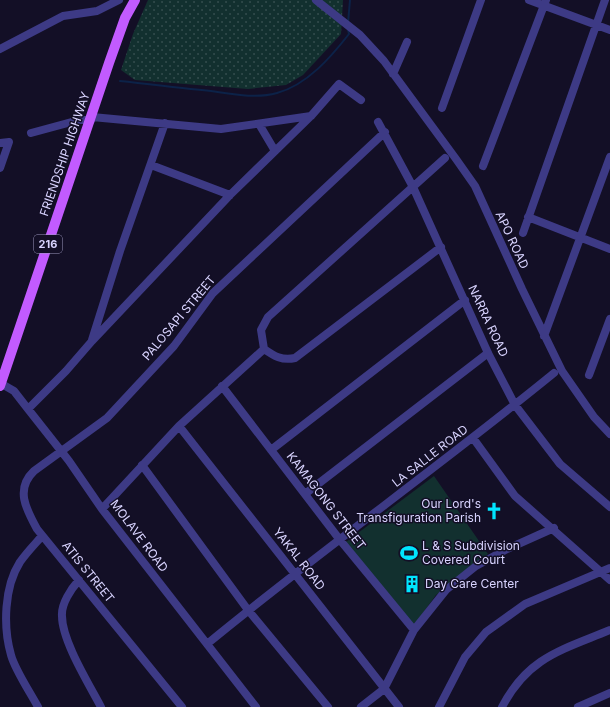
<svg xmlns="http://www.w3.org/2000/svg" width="610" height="707" font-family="Inter,sans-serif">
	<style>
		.grass { fill: url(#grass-dots) }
		.park { fill: #12302f }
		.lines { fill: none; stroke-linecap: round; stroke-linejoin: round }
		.stream { stroke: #0c2248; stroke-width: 2 }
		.minor { stroke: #3d3a85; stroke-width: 8 }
		.major { stroke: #c25bff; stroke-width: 10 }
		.labels { text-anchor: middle; stroke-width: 3; stroke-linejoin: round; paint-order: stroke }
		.shield { fill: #130f26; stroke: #9e99be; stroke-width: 1 }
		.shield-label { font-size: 11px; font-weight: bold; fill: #d9d4ff }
		.street-label { font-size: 12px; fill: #d9d4ff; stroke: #130f26 }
		.poi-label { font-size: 12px; fill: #d9d4ff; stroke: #130f26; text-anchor: start }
	</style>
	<defs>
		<pattern id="grass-dots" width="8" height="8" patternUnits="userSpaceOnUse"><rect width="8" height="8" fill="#12302f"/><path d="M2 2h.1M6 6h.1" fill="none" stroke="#344d4e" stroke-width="1.8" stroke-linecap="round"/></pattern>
	</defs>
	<rect width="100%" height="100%" fill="#130f26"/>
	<path class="grass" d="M148 0H343L341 34 303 75 286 85 248 89 135 80 121 70 133 34Z"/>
	<path class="park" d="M434 476 488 554 436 595 412 628 342 545Z"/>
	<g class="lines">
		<path class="stream" d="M348 23 350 0
			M120 81C150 84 180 88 211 91 232 94 256 99 277 93 307 85 331 57 349 34L348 29"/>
		<path class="minor" d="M316 0 360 35 384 61 456 159 475 186 522 289 562 371 594 417 610 434
			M529 0 610 30
			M0 49 63 16 97 11 119 0
			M393 74 407 42
			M442 108 481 0
			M92 117 221 129 311 116
			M378 122 413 187 488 353 515 405 560 464 610 507
			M259 124 275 151
			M31 133 79 120H91
			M0 143 9 142 0 168
			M151 165 230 195
			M483 166 546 0
			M528 217 610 249
			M523 233 605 0
			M544 336 610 157
			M92 340 120 251 165 123
			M264 349 261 330 268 317 445 158
			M264 349C274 356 282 361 295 358L441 247
			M589 375 610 319
			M0 383 14 391 28 409 69 461 102 509 256 707
			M222 386 340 540 414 630
			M28 409 66 371 92 341 230 195 311 116 339 84 361 100
			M179 426 399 707
			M473 438 515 496 610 580
			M271 450 465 300
			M142 465 248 610 328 707
			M305 494 488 353
			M102 509 179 426 264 349
			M79 580C71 589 61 604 62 616 62 641 89 684 101 707
			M207 644C320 551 440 466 554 373
			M38 707C30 692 15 670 11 655 3 627 4 587 20 562 27 552 35 544 42 536
			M182 707 37 529C26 509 15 489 34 471L107 418 174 346 213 293 385 132
			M361 707 384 689 414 630 446 590 476 566 507 549 554 528
			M439 707 465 657 486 632 525 604 610 568
			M502 707C528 657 562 650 610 630
			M578 707 610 693"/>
		<path class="major" d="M0 386 109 63 125 18 135 0"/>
	</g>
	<defs>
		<g id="church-bare" transform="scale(1.38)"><path d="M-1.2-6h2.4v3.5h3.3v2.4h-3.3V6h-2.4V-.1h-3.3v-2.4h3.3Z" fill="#00e5ff" stroke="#130f26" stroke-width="2.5" paint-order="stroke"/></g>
		<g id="stadium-bare" transform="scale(1.38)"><path d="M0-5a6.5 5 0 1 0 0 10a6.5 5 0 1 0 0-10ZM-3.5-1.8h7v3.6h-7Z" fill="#00e5ff" stroke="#130f26" stroke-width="2.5" paint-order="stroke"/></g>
		<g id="building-bare" transform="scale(1.38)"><path d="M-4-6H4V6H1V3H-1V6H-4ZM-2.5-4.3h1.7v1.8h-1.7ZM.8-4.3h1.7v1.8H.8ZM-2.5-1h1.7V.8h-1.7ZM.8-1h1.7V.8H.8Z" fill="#00e5ff" stroke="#130f26" stroke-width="2.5" paint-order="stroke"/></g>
	</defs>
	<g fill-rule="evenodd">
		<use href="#church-bare" x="494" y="511"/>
		<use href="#stadium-bare" x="409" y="553"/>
		<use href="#building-bare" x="412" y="584"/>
	</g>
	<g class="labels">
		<rect class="shield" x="34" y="235" width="28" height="18" rx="3"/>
		<g class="shield-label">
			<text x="48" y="248">216</text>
		</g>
		<g class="street-label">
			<text transform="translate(65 154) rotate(-71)" y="4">FRIENDSHIP HIGHWAY</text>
			<text transform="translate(512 240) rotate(65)" y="4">APO ROAD</text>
			<text transform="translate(179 318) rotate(-50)" y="4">PALOSAPI STREET</text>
			<text transform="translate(488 321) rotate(65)" y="4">NARRA ROAD</text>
			<text transform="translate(430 456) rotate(-38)" y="4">LA SALLE ROAD</text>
			<text transform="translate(326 501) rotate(52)" y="4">KAMAGONG STREET</text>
			<text transform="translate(139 536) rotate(53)" y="4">MOLAVE ROAD</text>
			<text transform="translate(299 559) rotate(52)" y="4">YAKAL ROAD</text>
			<text transform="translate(88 572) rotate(51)" y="4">ATIS STREET</text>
		</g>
		<g class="poi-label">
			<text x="481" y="508" text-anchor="end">Our Lord's<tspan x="481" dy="14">Transfiguration Parish</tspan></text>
			<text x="422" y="550">L &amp; S Subdivision<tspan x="422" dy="14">Covered Court</tspan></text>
			<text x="425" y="588">Day Care Center</text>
		</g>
	</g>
</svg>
